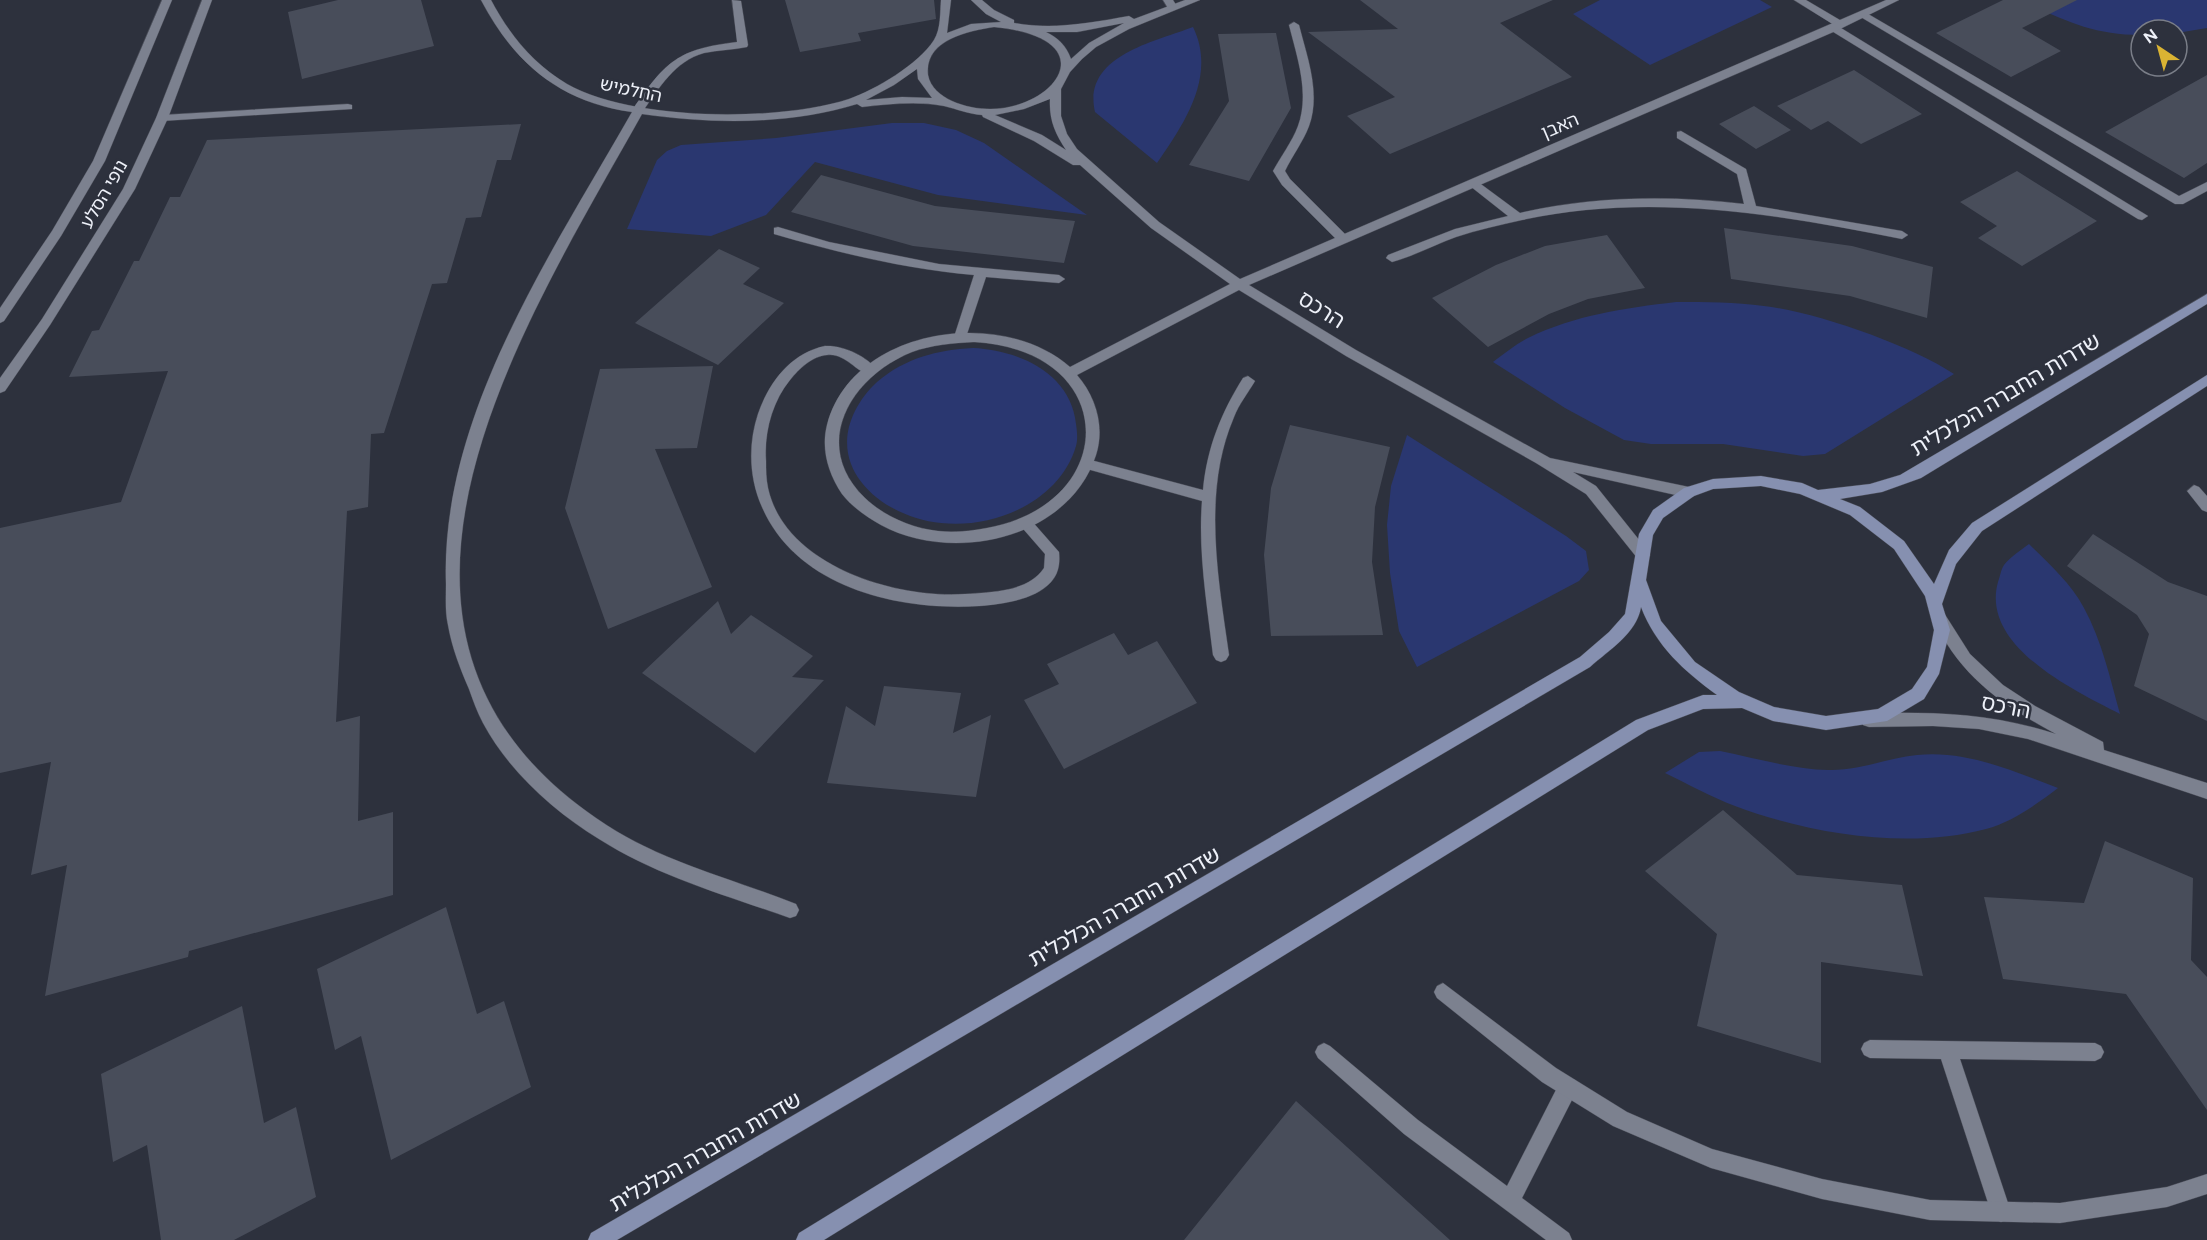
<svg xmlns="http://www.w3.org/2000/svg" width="2207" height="1240" font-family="Figtree,'Noto Sans Hebrew',sans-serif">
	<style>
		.green { fill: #2a3770 }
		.building { fill: #484d5a }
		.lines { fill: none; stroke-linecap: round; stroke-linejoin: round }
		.service-casing { stroke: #494c57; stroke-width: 1 }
		.minor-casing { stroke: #494c57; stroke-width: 1 }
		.tertiary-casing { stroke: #494c57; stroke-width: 1 }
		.secondary-casing { stroke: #494c57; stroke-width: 1 }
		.service { fill: #7c818f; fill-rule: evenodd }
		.minor { fill: #7c818f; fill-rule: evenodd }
		.tertiary { fill: #7c818f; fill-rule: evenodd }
		.secondary { fill: #8690b0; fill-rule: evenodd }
		.labels { text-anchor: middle; stroke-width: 5; stroke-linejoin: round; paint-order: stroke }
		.far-street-label { font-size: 18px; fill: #eef1f9; stroke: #2d313d }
		.street-label { font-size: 22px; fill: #eef1f9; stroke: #2d313d }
	</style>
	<rect width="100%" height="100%" fill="#2d313d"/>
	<path class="green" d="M1600 0H1760L1772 7 1650 65 1573 14Z
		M2021 0H2207V28L2177 33V30H2141V35C2093 35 2063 20 2021 0Z
		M1193 27C1217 76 1184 124 1157 163L1095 112C1082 56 1154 42 1193 27Z
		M892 123H924L956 130 984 143 1087 215 938 195 815 162 766 215 711 236 627 229 657 160 667 151 681 145 776 138Z
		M1676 302C1706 302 1735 302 1764 306 1816 312 1910 345 1954 374L1825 454 1803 456 1723 444H1651L1624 440 1565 408 1493 362C1504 354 1516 344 1528 338 1575 315 1625 308 1676 302Z
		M973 348C1018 350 1071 373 1076 424 1077 431 1078 439 1076 446 1060 501 995 529 941 523 886 518 825 471 855 411 860 401 868 390 877 382 905 358 937 350 973 348Z
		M1407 435 1566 536 1586 551 1589 570 1579 581 1417 667 1399 631 1390 573 1387 525 1391 486Z
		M2029 544C2048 563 2071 583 2084 608 2102 641 2110 678 2120 714 2075 691 1980 646 1998 582 2000 577 2001 569 2004 565 2010 557 2021 550 2029 544Z
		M1720 751C1754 758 1793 769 1828 770 1859 771 1887 758 1917 755 1967 750 2013 771 2058 788 2037 804 2012 822 1986 829 1908 850 1810 834 1735 806 1711 797 1688 784 1665 773L1699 752Z"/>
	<path class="building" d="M338 0H421L434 46 302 79 288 12Z
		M785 0H934L936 19 858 33 861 41 800 52Z
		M1360 0H1553L1500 23 1572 77 1390 154 1347 116 1395 97 1308 32 1398 29Z
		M2003 0H2077L2022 28 2061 51 2011 77 1936 33Z
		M1276 33 1291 108 1249 181 1189 165 1229 101 1218 34Z
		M1854 70 1922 114 1861 144 1828 121 1811 130 1777 106Z
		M2207 75V163L2184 178 2105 132Z
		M1754 106 1791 130 1756 149 1719 124Z
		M521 124 511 160H497L481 217 466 218 447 283 432 284 384 433 371 434 368 507 347 511 336 722 360 716 358 821 393 812V895L189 951 188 957 45 996 67 865 31 875 51 762 0 773V528L121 502 168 371 69 377 92 331 99 330 134 261H139L170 197H180L207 140Z
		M2017 171 2097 221 2022 266 1978 238 1997 226 1960 202Z
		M821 175 935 206 1075 221 1064 263 913 246 791 212Z
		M1724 228 1852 246 1933 267 1927 318 1850 296 1731 279Z
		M1607 235 1645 288 1588 299 1549 314 1488 347 1432 298 1496 265 1545 246Z
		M719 249 760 268 743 284 784 303 718 365 635 323Z
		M713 366 697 448 655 449 712 587 608 629 565 508 600 369Z
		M1290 425 1390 447 1375 507 1372 562 1383 635 1271 636 1264 555 1271 488Z
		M2093 534 2168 582 2207 596V721L2134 686 2149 634 2137 615 2067 566Z
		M718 601 731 634 751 615 813 656 792 677 824 680 755 753 642 673Z
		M1114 633 1128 655 1157 641 1197 703 1064 769 1024 700 1059 684 1047 664Z
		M884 686 961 693 953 733 991 715 976 797 827 783 846 706 875 726Z
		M1723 810 1797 875 1902 885 1923 976 1821 962V1063L1697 1026 1717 934 1645 871Z
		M2105 841 2193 878 2191 960 2207 977V1110L2126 994 2003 979 1984 897 2084 903Z
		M446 907 477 1014 504 1001 531 1087 391 1160 361 1036 335 1050 317 969Z
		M242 1006 264 1123 296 1107 316 1197 234 1240H161L147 1145 113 1162 101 1074Z
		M1296 1101 1450 1240H1184Z"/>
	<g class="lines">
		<g class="service-casing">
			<path id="service" d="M732 0 741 1 748 45 747 47C733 50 718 50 704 53 675 61 659 88 643 111H635L633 109C666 61 678 49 737 42Z
				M1163 0H1173L1178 8 1169 10Z
				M1794 0H1806L1845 23 1846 25 1841 28 2148 216 2142 220 2138 219 1830 30 1829 28 1834 25Z
				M1863 11 2179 196 2207 182V191L2183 204H2175L1859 16 1858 14Z
				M1294 22 1299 25C1307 57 1321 93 1309 126 1303 142 1292 156 1285 171L1290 179 1347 236V242H1339L1282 185 1273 171C1281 156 1292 142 1298 126 1310 93 1297 57 1289 25Z
				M348 104 352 105V109L162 121 156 118 162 115Z
				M1681 131 1746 169 1756 206 1902 231 1908 235 1902 239C1778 214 1648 192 1522 220 1500 225 1477 230 1456 237 1434 245 1414 256 1392 262L1386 258 1388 255 1455 229 1508 216 1470 186 1468 183 1474 179 1520 213C1591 196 1672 195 1744 204L1737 174 1677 138V132Z
				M778 227 829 242 939 264 1059 275 1065 279 1059 283 986 277 966 337 960 342 954 337 974 275C906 269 839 253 774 234V228Z
				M825 346C843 345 867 356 878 371L871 376C855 371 845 353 827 355 812 356 799 369 790 380 772 402 764 433 766 461 766 469 766 479 768 488 785 566 896 599 965 594 992 592 1028 592 1044 568L1045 554 1018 523 1020 519H1030L1059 552C1060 563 1059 573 1051 582 1035 600 1002 604 979 606 899 611 797 588 762 507 749 478 748 444 758 414 769 382 791 353 825 346Z
				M1248 376 1255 381C1248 393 1239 404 1234 417 1202 491 1218 578 1229 655L1226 660 1221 662 1216 660 1213 655C1207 604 1198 552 1202 501L1087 469 1080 464 1087 459 1203 490C1207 448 1221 413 1243 378Z
				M2194 485 2199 487 2207 496V512L2202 510 2187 491Z
				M1870 1040 2095 1043 2101 1046 2104 1052 2101 1058 2095 1061 1960 1059 2011 1212 2008 1219 2001 1222 1994 1219 1991 1212 1941 1059 1870 1058 1864 1055 1861 1049 1864 1043Z
				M1324 1043 1330 1046 1418 1120 1507 1186 1561 1080 1568 1078 1575 1080 1577 1087 1575 1094 1522 1198 1569 1233 1572 1240H1546L1404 1134 1318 1058 1315 1052 1318 1046Z"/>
		</g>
		<g class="minor-casing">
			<path id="minor" d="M481 0H491C509 34 533 64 567 84 631 121 779 122 849 99 875 90 919 64 934 40 941 29 940 12 941 0H951L947 33 971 24 1001 22 986 14 971 0H982L994 10 1014 20V23C1052 30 1090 23 1129 16L1134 19 1185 0H1200L1129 29 1096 47 1082 59 1070 72 1061 89V116L1067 134 1077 149 1159 222 1240 279 1886 0H1899L1838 30 1249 285 1356 350 1550 458 1694 488 1696 492 1694 496 1689 498 1573 472 1596 486 1648 551 1650 555 1648 559H1638L1586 494 1536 463 1346 356 1239 290 1077 375C1096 397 1105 427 1096 455 1069 539 953 564 881 525 867 517 852 507 842 494 828 473 821 449 827 425 852 328 1001 306 1070 367L1230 284 1151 228 1080 165H1073L1034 141 983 117 982 115C968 114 957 109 944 106 917 101 889 104 862 107L857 104C789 125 712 124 642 114 523 327 324 631 596 818 657 861 728 877 796 904L799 910 796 916 790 918C725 895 657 876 599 839 553 811 508 770 483 723 477 712 473 700 469 689 460 668 452 648 448 625 445 612 446 598 446 584 440 416 552 253 632 112 560 102 514 63 481 0ZM1124 23 1089 43 1071 59C1066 45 1058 38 1046 32H1077ZM994 27C1128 40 1033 137 952 101 941 96 930 87 928 75 924 40 968 31 994 27ZM917 69 918 79 932 98 902 97 866 100 894 85ZM1050 99C1049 120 1055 133 1066 150L1042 135 995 115 1024 109ZM974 342C1120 350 1122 503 987 528 971 531 954 533 938 531 911 528 884 516 865 498 810 445 850 377 912 352 931 345 953 343 974 342Z
				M1939 611 1944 613 1970 654 2003 685 2035 706 2103 742 2104 750 2207 783V799L2028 739 1979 729 1933 726 1869 727 1863 725 1861 720 1863 715 1869 713C1937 712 1991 713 2056 734 2000 704 1960 676 1932 617L1934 613Z
				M1443 983 1556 1068 1627 1112 1712 1149 1822 1179 1930 1200 2060 1203 2167 1187 2207 1174V1194L2167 1207 2060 1223 1930 1220 1822 1199 1711 1168 1613 1126 1542 1082 1437 998 1434 992 1437 986Z"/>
		</g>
		<g class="tertiary-casing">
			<path id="tertiary" d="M162 0H172L105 161 61 236 4 321 0 323V308L52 231 93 161Z
				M202 0H212L168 118 135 189 50 325 5 391 0 393V378L42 319 123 189 156 118Z"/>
		</g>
		<g class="secondary-casing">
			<path id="secondary" d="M2207 294V304L1921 478 1882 492 1840 499 1860 507 1904 541 1934 584 1949 550 1972 523 2207 375V386L1982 531 1956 564 1942 604 1950 630 1939 674 1924 699 1887 721 1826 730 1773 721 1742 708 1703 709 1648 730 824 1240H796L799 1233 1636 720 1703 695H1717C1684 671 1656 646 1641 607 1637 633 1609 650 1590 667L617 1240H588L591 1233 1580 657 1609 632 1625 614 1639 534 1653 510 1684 488 1713 479 1761 476 1802 483 1818 490 1870 484 1900 475ZM1761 486 1800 494 1850 515 1894 549 1925 596 1934 630 1927 667 1912 689 1878 709 1826 716 1774 707 1739 692 1695 662 1661 621 1646 580 1653 535 1663 518 1694 496 1713 489Z"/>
		</g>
		<use href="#service" class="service"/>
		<use href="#minor" class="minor"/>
		<use href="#tertiary" class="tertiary"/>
		<use href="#secondary" class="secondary"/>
	</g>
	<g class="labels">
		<g class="far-street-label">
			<text transform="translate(631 90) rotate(12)" y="6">החלמיש</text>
			<text transform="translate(1560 126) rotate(-23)" y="6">האבן</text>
			<text transform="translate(104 194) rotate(-60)" y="6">נופי הסלע</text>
		</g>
		<g class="street-label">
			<text transform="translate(1322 309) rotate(32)" y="8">הרכס</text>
			<text transform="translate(2005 394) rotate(-31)" y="8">שדרות החברה הכלכלית</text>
			<text transform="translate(2006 706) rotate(11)" y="8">הרכס</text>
			<text transform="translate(1124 906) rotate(-30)" y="8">שדרות החברה הכלכלית</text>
			<text transform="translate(705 1151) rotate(-30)" y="8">שדרות החברה הכלכלית</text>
		</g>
	</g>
	<g transform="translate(2159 48) rotate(324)"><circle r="28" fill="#2d313d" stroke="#7a7e88" stroke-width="1.5"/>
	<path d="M0-4.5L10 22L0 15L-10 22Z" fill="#dab333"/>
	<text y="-9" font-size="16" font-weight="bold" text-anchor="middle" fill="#eef1f9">N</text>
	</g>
</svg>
